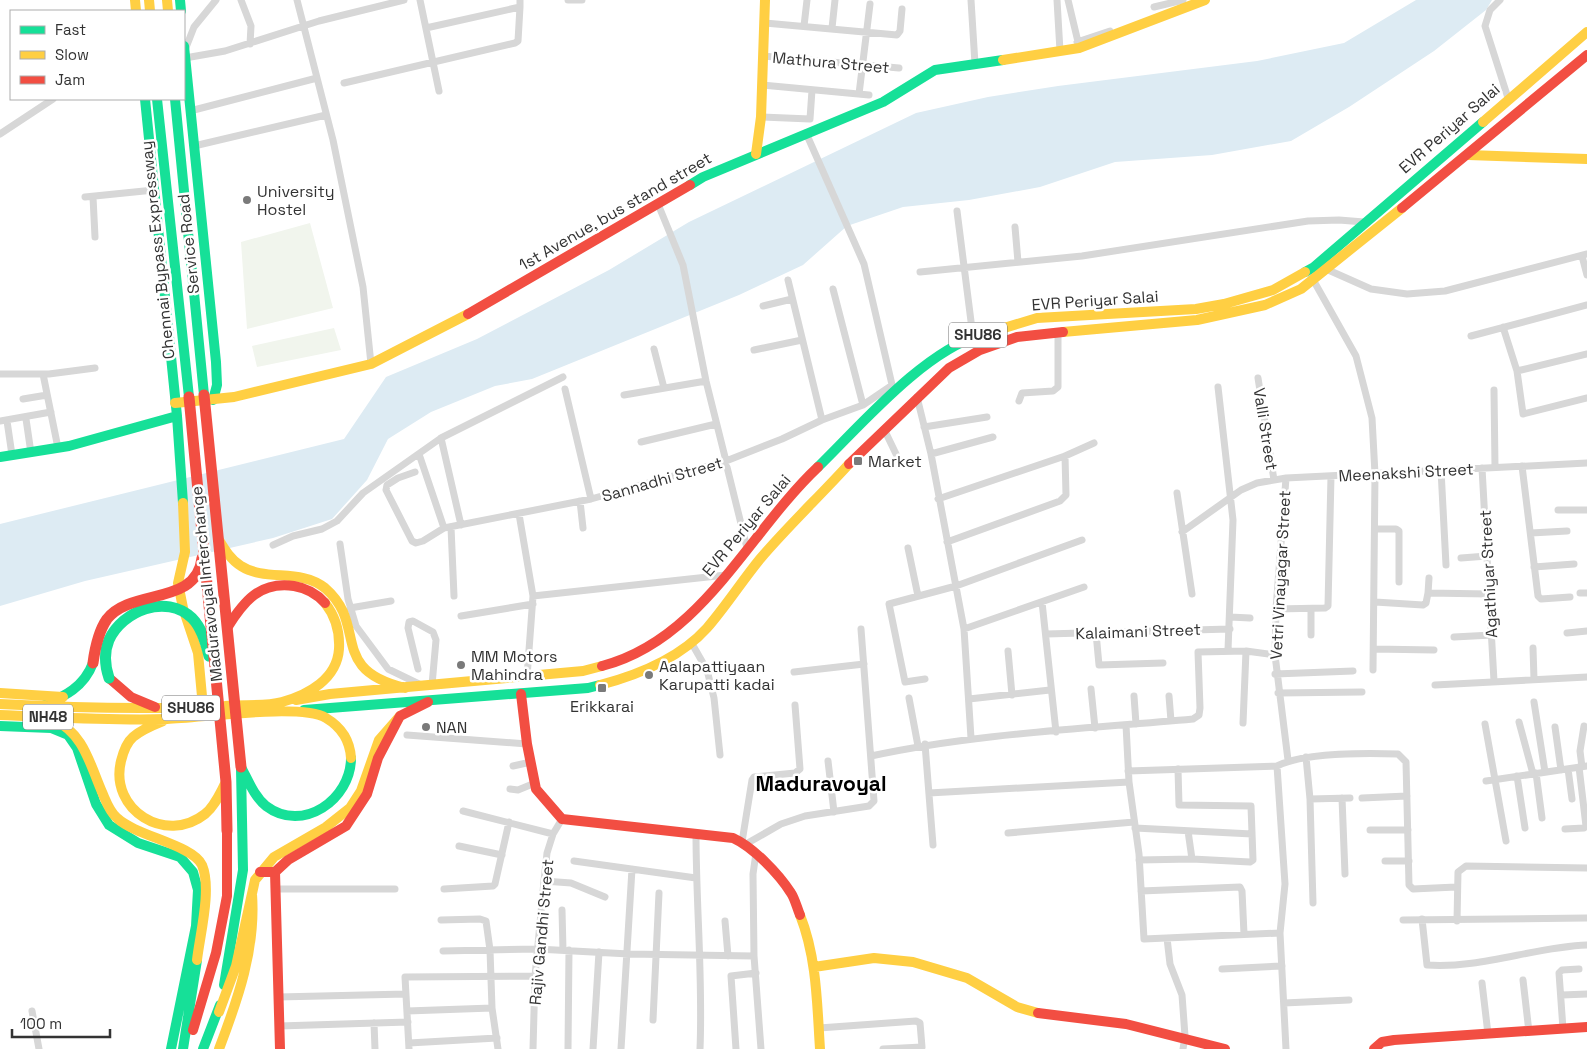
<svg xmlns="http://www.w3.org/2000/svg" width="1587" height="1049" font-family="'Space Grotesk',sans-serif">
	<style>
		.green { fill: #f1f5ed }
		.water { fill: #ddebf3 }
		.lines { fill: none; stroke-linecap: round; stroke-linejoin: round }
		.street { stroke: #d7d7d7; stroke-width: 7 }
		.fast { stroke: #16e098; stroke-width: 10 }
		.slow { stroke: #ffcf43; stroke-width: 10 }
		.jam { stroke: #f24e42; stroke-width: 10 }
		.fast-bridge { stroke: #16e098; stroke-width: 11 }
		.jam-bridge { stroke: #f24e42; stroke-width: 11 }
		.poi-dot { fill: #7a7a7a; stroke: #fff; stroke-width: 2 }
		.labels { text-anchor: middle; stroke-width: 5; stroke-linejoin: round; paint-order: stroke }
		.shield { fill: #fff; stroke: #707070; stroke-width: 1 }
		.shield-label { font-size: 15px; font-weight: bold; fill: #333 }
		.street-label { font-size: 16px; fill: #333; stroke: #fff }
		.poi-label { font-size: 16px; fill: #333; stroke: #fff; text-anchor: start }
		.district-label { font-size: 21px; font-weight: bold; fill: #000; stroke: #fff }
	</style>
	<rect width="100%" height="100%" fill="#fff"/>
	<path class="green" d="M310 223 333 308 247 329 241 242Z
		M334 328 341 350 257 367 252 346Z"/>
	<path class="water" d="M1416 0H1492L1486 10 1434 51 1349 107 1291 141 1212 155 1115 162 1040 187 969 200 903 207 847 226 803 265 739 295 532 379 495 386 431 412 388 439 367 480 332 519 273 538 85 581 0 606V524L344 439 386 377 477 339 609 270 689 222 916 113 988 97 1058 86 1257 61 1344 43Z"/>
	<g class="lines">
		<path class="street" d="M241 0 251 26 250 44
			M297 0 333 140 363 287 371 364
			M420 0 439 91
			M568 0H582
			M971 0 975 64
			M1057 0 1060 51
			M1068 0 1079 46
			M1500 0 1490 10 1485 26 1508 98
			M1154 7 1183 0
			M765 23 897 35 900 31 902 9
			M804 26 807 0
			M426 28 520 7V0
			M832 28 835 0
			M1077 42 1110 31
			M185 50 194 27 216 0
			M763 56 899 68
			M185 58 225 51 319 21 404 0
			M344 83 515 43 518 41 520 7
			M762 85 869 95
			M859 94 870 4
			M190 111 317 78
			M761 117 810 119 812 90
			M806 133 864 264 893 389
			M0 134 53 99
			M194 146 326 115
			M85 197 154 190
			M93 197 95 237
			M658 204 683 265 706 381 726 461
			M957 211 973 337
			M1015 227 1018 262
			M1582 256 1587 275
			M1326 269 1371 289 1407 294 1445 291 1587 254
			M920 272 1082 256 1308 221 1339 220 1364 222
			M1311 276 1356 356 1372 418 1375 474 1373 670
			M788 280 822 420
			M833 289 863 405
			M763 306 792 299
			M1503 327 1517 371 1523 414 1587 398
			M1471 336 1587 305
			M654 349 664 388
			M754 350 802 340
			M1517 371 1587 354
			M0 374H49L95 368
			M43 374 58 448
			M1258 378 1274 480
			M1218 387 1233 520 1228 650
			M565 389 591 499
			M1494 390 1495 467
			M624 395 706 381
			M917 397 931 454 964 629 971 738
			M23 399 47 395
			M1019 401 1022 393 1053 391 1058 387V332
			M26 419 31 453
			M0 421 51 412
			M7 421 12 455
			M924 427 987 417
			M884 429 897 456
			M441 438 461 525
			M641 442 716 424
			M419 454 444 528
			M931 454 993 437
			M1522 466 1538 596 1541 599 1570 597
			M727 467 747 548
			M1482 468 1494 681
			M1441 470 1446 565
			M415 472 398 478 387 485 386 490 412 541 416 543 423 541 444 528 591 499 726 461 782 439 822 420 863 405 891 386
			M1286 478 1276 609 1275 655 1288 760
			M1177 493 1192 594
			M938 499 1065 456 1094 443
			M580 501 583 528
			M1558 510H1587
			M519 514 533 596 527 677
			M451 527 454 596
			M1375 529H1396L1399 531V582
			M1182 532 1241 490 1257 483 1286 478 1587 463
			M1531 533 1567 531
			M947 542 1060 501 1066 495 1065 456
			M340 544 348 599 356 626 388 669 419 684
			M273 545 293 536 322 529 337 521 363 493 441 438 563 377
			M908 548 918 596
			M1461 558 1487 556
			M1534 567 1574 564
			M1428 593 1429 578
			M1580 593H1587
			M533 596 726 575
			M1042 602 1056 732
			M1375 602 1423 605 1426 603 1428 593 1489 594
			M350 608 391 601
			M1276 609 1325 608 1328 606 1331 476
			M1311 609V635
			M461 616 533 604
			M1230 617 1250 618
			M964 629 1084 587
			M1096 633 1099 665 1163 663
			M1567 633 1587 631
			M1046 634 1230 629
			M1454 637 1492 635
			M691 642 707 670 714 698 720 755
			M1533 648 1534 679
			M1374 649 1434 650
			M1008 651 1012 695
			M418 669 408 628 409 622 413 621 433 632 436 640 432 685
			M794 672 864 664
			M1275 674 1353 671
			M925 679 905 682 889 604 956 586 1082 540
			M1435 685 1587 677
			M1091 689 1095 728
			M1278 693 1362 692
			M1134 696 1136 724
			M1169 696 1171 721
			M909 698 918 746
			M969 699 1050 690
			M1534 702 1545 772
			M1519 722 1533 774
			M1243 723 1246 651
			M1485 724 1506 841
			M1126 725 1129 782 1139 854 1144 939 1280 933
			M1555 727 1561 770
			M407 735 527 744
			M925 744 933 845
			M871 756C977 733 1086 729 1193 719L1199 715 1200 708 1198 652 1246 651 1275 655
			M1306 757 1310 799 1313 903
			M828 761 834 812
			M513 766 531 762
			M1277 766 1285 884 1280 933 1286 1049
			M1582 767 1580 751 1584 726
			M1568 769 1572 799
			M1128 771 1277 766C1305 752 1366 753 1398 754L1406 762 1409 885 1413 889 1456 887
			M1536 773 1542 818
			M1517 776 1525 828
			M1486 781 1587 766
			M510 789 518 790 535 783
			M929 793 1129 782
			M1342 798 1345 874
			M1362 798 1407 796
			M1310 799 1350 798
			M463 811 553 834
			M1135 828 1252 834
			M1565 829 1584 828 1586 826 1579 767
			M1370 830H1408
			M1188 831 1192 859
			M1008 833 1134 822
			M696 834C696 906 703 977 700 1049
			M742 842 752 780 754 777 795 773 800 769 795 705
			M746 844 781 824 805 816 869 806 874 801 861 629
			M459 846 502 855
			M756 853 753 874 754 956 761 1049
			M1139 860 1192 859 1250 862 1253 860 1251 806 1179 805 1178 769
			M574 861 696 878
			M1385 861H1409
			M544 881 571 883 605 897
			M275 889H395
			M444 889 493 886 495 884 509 822
			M1141 891 1240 887 1242 891 1244 934
			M562 910 563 950
			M1422 919 1427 965C1479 969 1534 947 1587 945
			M441 920 480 919 486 921 490 950 492 1008 498 1049
			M1403 920 1587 918
			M725 921 728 956
			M1457 921 1458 872 1466 866 1587 868
			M1167 938 1170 964 1182 995 1185 1036 1183 1049
			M443 951 537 949 629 954 754 956
			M1222 969 1282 966
			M1523 980 1529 1032
			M1482 983 1488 1034
			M1562 995 1587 994
			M278 997 406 994
			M1284 1003 1349 1000
			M32 1011 39 1049
			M407 1011 492 1008
			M653 1020 659 893
			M374 1023 375 1049
			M279 1026 408 1022
			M819 1028 916 1021 920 1023 922 1047 883 1049
			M1563 1029 1559 973 1562 970 1579 969
			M409 1043 497 1038
			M409 1049 405 977 535 976
			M533 1049 535 976 544 881 547 853 553 834 562 819
			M568 1049 569 950
			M593 1049 599 952
			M621 1049 632 869
			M736 1049 731 976 756 973"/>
		<path class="fast" d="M180 0 181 11
			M184 46 216 362 217 385 213 400
			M145 99 177 416 183 503
			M157 99 189 397
			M175 99 204 395
			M690 185 703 177 883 102 935 70 1003 60
			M1305 272 1314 267 1483 122
			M0 457 69 446 177 416
			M818 467C861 425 924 351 981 335
			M43 706C65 696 84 687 93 663
			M304 710 588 688 600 685
			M0 726 51 728 68 735 77 748 96 804 109 825 138 843 180 857 193 872 198 890 196 926 171 1049
			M241 767C248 780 254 796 266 806 303 834 351 799 351 758
			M224 985 243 870 241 769
			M183 1049 197 960
			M203 1049 220 1005"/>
		<path class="slow" d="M135 0 136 11
			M149 0 150 11
			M167 0 168 11
			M1003 60 1079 48 1205 0
			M1483 122 1587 32
			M756 154 761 117 765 0
			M1468 155 1587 159
			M1063 332 1197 320 1265 305 1301 289 1402 208
			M981 335 1037 318 1196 309 1224 304 1273 290 1305 272
			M175 403 234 397 371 364 468 314
			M183 503 185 552 178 583 183 608 198 653 203 707
			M219 540C225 550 231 560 241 566 266 582 300 568 325 588 369 626 327 669 405 688
			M600 685C638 675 680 658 707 628 726 606 742 581 760 559 788 526 820 496 849 464
			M0 693 63 697
			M296 700 330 694 583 671 602 666
			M0 704C75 708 150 710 225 706 243 704 263 707 282 702 308 695 337 679 339 649 340 631 336 617 325 603
			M0 715C56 717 112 721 167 719 202 718 300 703 326 718 341 727 350 741 351 758
			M53 719C84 734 89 762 102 792 106 801 109 811 117 818 136 836 193 845 202 865 212 889 200 934 197 960
			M163 721C153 725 141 730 133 737 126 743 123 753 121 761 109 810 166 845 205 814 215 806 220 793 226 782
			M800 915C817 958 817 1004 820 1049
			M814 967 874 958 913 962 967 978 1017 1007 1038 1013
			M219 1012 236 966 255 880 274 857 326 827 350 808 361 791 379 740 400 716
			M219 1049C238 999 256 948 252 894"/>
		<path class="jam" d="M1402 208 1587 55
			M468 314 690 185
			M849 464 949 368 980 350 1017 337 1063 332
			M227 628C244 601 260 581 294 586 306 588 317 594 325 603
			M602 666C702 640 748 533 818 467
			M109 678 131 697 155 707
			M521 694 527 744 536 789 562 819 733 838C753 847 779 874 791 893 795 899 797 908 800 915
			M260 872H275L288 860 346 826 367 794 378 758 400 716 428 702
			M275 872 280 1049
			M1038 1013 1126 1024 1225 1049
			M193 1030 216 953 227 896V831
			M1374 1049 1382 1042 1394 1040 1587 1027"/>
		<path class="fast-bridge" d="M109 678C105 666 104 652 109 640 122 611 166 593 192 618 202 628 206 643 209 656"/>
		<path class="jam-bridge" d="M204 395 241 767
			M189 397 226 782 227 831
			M93 663C95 648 98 632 107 619 131 588 197 606 202 558"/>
	</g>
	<g class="poi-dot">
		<circle cx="247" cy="200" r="5"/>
		<rect x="853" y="456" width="10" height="10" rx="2.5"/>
		<circle cx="461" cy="665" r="5"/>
		<circle cx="649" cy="675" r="5"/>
		<rect x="597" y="683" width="10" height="10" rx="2.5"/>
		<circle cx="426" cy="727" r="5"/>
	</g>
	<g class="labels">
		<g class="shield">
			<rect x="949" y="322.5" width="58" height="25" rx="4"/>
			<rect x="162" y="695.5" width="58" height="25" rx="4"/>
			<rect x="23" y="704.5" width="50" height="25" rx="4"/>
		</g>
		<g class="shield-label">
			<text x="978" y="340">SHU86</text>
			<text x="191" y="713">SHU86</text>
			<text x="48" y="722">NH48</text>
		</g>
		<g class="street-label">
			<text transform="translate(831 62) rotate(5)" y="6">Mathura Street</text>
			<text transform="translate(1449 128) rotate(-41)" y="6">EVR Periyar Salai</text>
			<text transform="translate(615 211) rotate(-30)" y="6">1st Avenue, bus stand street</text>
			<text transform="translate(188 244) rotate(-96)" y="6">Service Road</text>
			<text transform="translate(157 250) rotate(-96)" y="6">Chennai Bypass Expressway</text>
			<text transform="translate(1095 300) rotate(-4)" y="6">EVR Periyar Salai</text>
			<text transform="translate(1266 429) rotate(81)" y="6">Valli Street</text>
			<text transform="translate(1406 472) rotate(-3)" y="6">Meenakshi Street</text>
			<text transform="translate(662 479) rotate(-16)" y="6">Sannadhi Street</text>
			<text transform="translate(746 525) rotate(-50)" y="6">EVR Periyar Salai</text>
			<text transform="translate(1488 574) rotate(-93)" y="6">Agathiyar Street</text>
			<text transform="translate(1280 575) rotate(-87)" y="6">Vetri Vinayagar Street</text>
			<text transform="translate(206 584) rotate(-96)" y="6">Maduravoyal Interchange</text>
			<text transform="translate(1138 631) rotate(-2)" y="6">Kalaimani Street</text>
			<text transform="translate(541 932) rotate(-85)" y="6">Rajiv Gandhi Street</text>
		</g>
		<g class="poi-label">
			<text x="257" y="197">University<tspan x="257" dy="18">Hostel</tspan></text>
			<text x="868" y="467">Market</text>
			<text x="471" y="662">MM Motors<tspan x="471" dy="18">Mahindra</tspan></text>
			<text x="659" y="672">Aalapattiyaan<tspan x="659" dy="18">Karupatti kadai</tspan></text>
			<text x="602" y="712" text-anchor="middle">Erikkarai</text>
			<text x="436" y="733">NAN</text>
		</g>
		<g class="district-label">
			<text x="821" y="791">Maduravoyal</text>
		</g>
	</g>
	<rect x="10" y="10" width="175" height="90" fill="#ffffff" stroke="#adadad"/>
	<rect x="20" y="26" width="25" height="8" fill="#16e098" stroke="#adadad"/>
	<text x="55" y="35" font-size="15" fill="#333333">Fast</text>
	<rect x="20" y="51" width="25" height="8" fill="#ffcf43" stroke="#adadad"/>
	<text x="55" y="60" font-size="15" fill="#333333">Slow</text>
	<rect x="20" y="76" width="25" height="8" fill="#f24e42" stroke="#adadad"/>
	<text x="55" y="85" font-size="15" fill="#333333">Jam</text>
	<path d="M12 1029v8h98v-8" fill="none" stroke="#333333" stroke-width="2.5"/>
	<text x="20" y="1029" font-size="15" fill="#333333" stroke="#ffffff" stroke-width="4" paint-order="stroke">100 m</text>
</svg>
